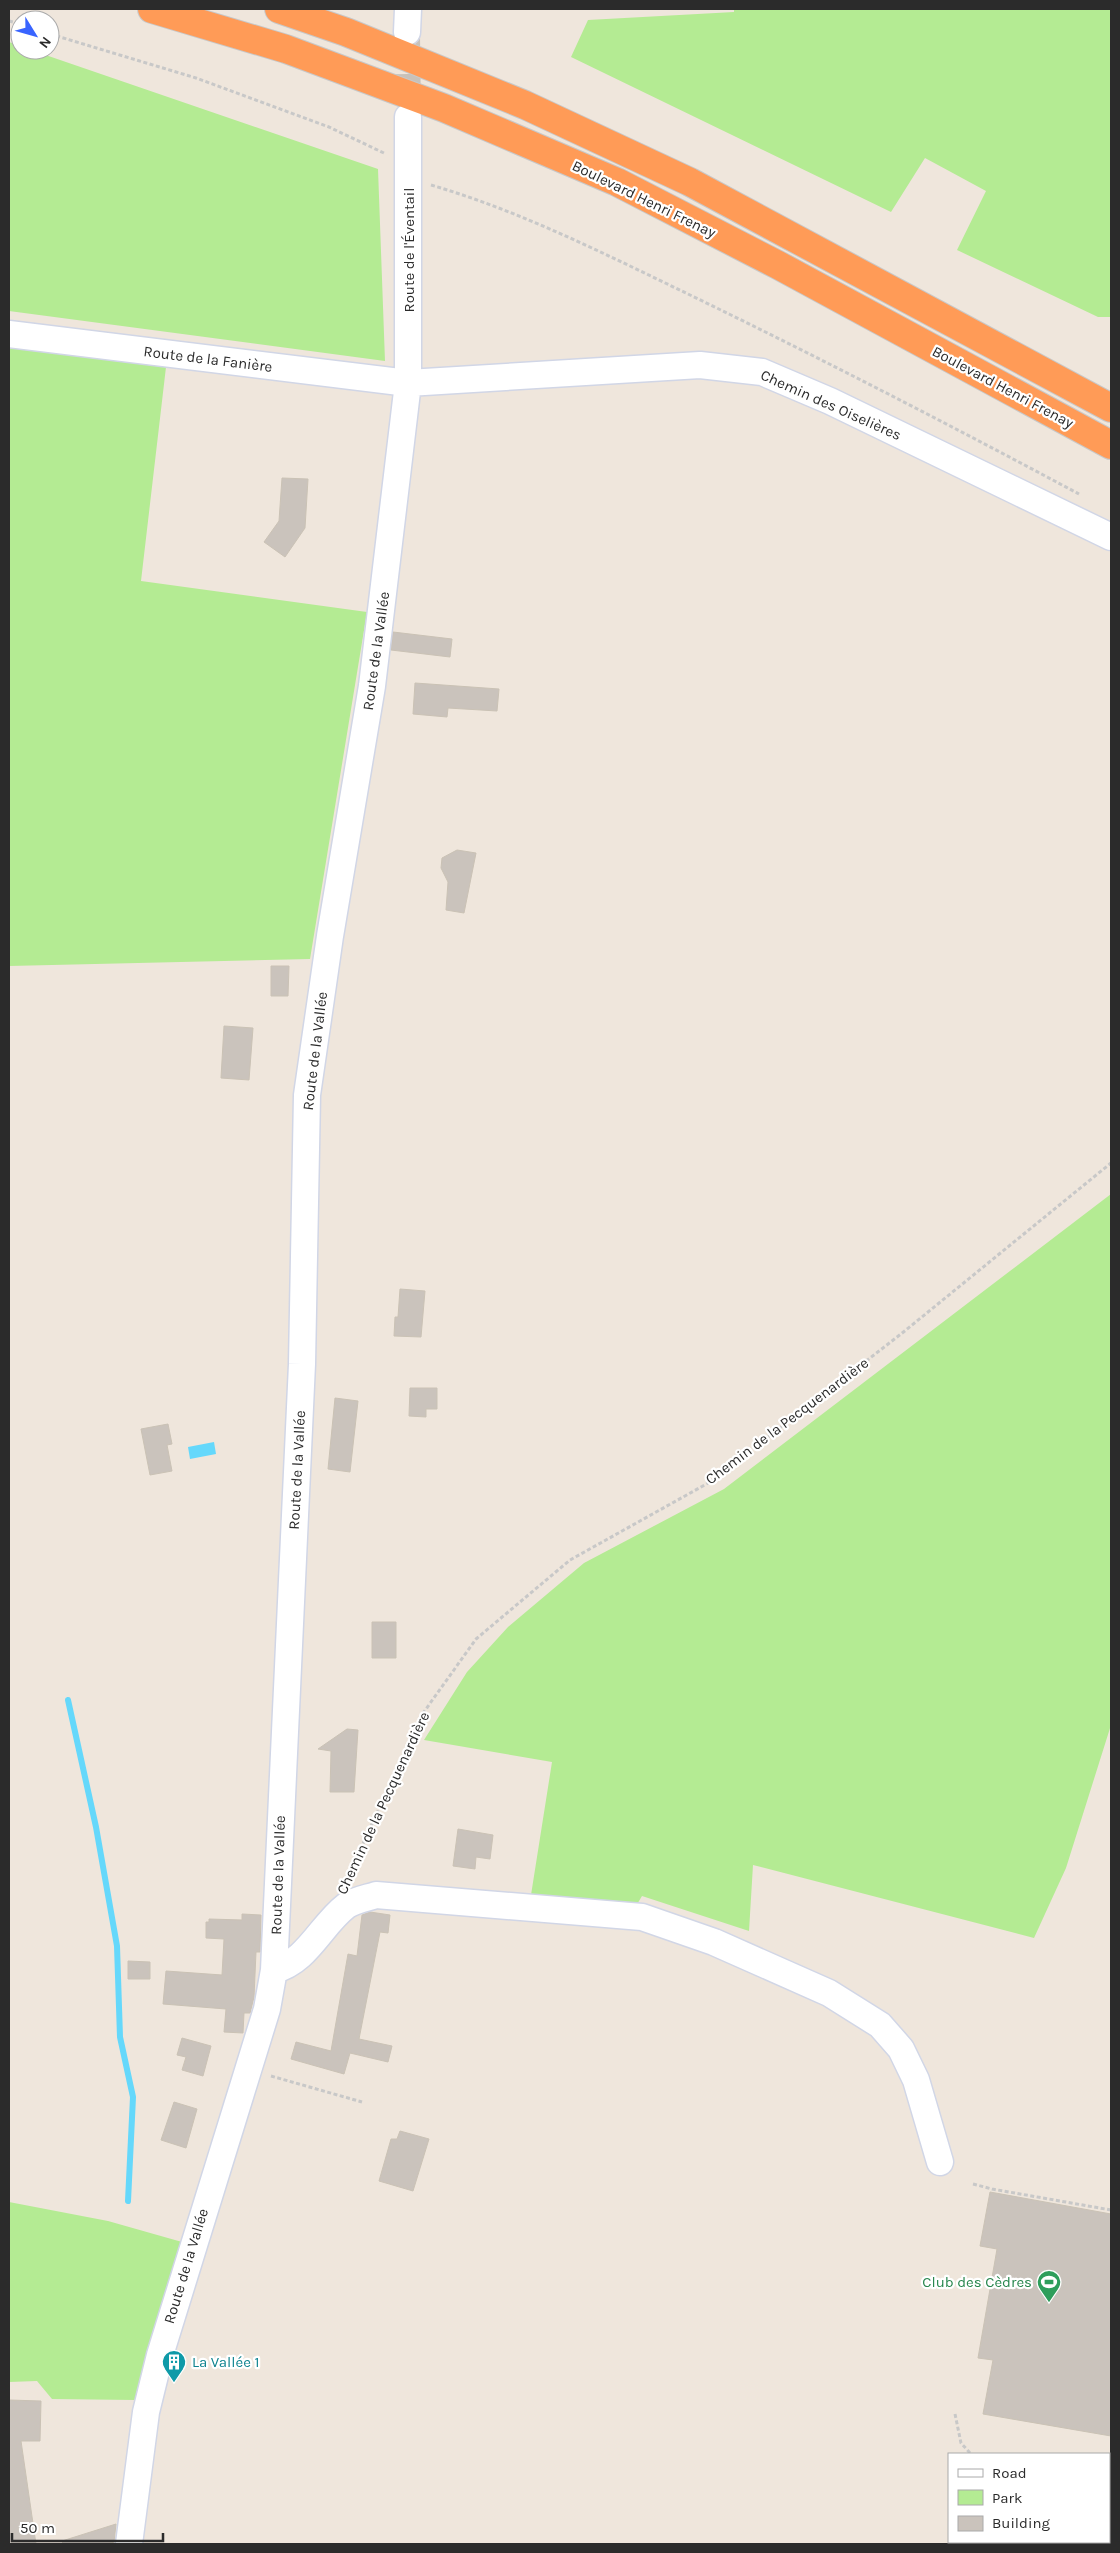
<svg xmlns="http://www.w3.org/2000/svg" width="1120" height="2553" font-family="Karla,sans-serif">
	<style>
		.green { fill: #b4eb93 }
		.water { fill: #65d8fb }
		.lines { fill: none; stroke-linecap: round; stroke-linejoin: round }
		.stream { stroke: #65d8fb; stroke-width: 6 }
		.building { fill: #cac3bc; stroke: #cac2b5 }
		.minor-tunnel { stroke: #c8c1b9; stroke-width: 26; stroke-dasharray: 26 13; stroke-linecap: butt }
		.minor-casing { stroke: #d1d6e6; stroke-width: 29 }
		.highway-casing { stroke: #c8c8c8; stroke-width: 30 }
		.path { stroke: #c8c8c8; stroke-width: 3; stroke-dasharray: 4 2.5; stroke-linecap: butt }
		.minor { stroke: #fff; stroke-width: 26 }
		.highway { stroke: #ff9b57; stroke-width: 28 }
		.labels { text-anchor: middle; stroke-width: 4.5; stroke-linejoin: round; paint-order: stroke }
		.street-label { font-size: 15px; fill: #2b2b2b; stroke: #fff }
		.leisure-label { font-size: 15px; fill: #27864d; stroke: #fff; text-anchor: end }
		.culture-label { font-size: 15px; fill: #0d838f; stroke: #fff; text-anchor: start }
	</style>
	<rect width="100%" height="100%" fill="#efe6dc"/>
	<path class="green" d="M734 9H1111V317H1098L957 250 986 191 925 158 891 212 571 57 588 20 734 12Z
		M9 42 20 46V50H31L378 169 385 361 9 311Z
		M9 343 166 367 141 581 367 612 310 959 9 966Z
		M1111 1194V1725L1066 1868 1034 1938 753 1865 749 1931 642 1896 636 1906 531 1895 552 1762 424 1740 467 1672 508 1627 584 1563 724 1489Z
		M9 2202 108 2221 182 2242 136 2400 52 2399 37 2381 9 2382Z"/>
	<path class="water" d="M214 1442 216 1454 190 1459 188 1447Z"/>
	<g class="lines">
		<path class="stream" d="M68 1700 96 1827 117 1946 120 2037 133 2097 128 2201"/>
	</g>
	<path class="building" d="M282 478 308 479 305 528 285 557 264 542 279 521Z
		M393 632 452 639 450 657 391 650Z
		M415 683 499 689 497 711 448 708 447 717 413 714Z
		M457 850 476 853 464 913 446 910 448 882 441 868 442 858Z
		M271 966H289L288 996H271Z
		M224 1026 253 1028 249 1080 221 1078Z
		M400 1289 425 1291 421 1337 394 1336 395 1317H398Z
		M410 1388H437V1409H426V1417L409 1416Z
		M335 1398 358 1401 350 1472 328 1469Z
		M168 1424 172 1444 167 1445 172 1471 150 1475 141 1429Z
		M372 1622H396V1658H372Z
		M347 1729 358 1730 354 1792H330L331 1751 318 1749Z
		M458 1829 493 1835 490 1859 476 1857 475 1869 453 1866Z
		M370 1912 390 1915 388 1933 380 1932 359 2039 392 2046 388 2062 350 2053 344 2074 291 2059 296 2042 331 2051 348 1954 357 1956 362 1915Z
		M242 1914 261 1915 260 1952H256L254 1997 250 2013H244L243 2033 224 2032 226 2009 163 2004 166 1971 222 1975 224 1939 206 1938V1922H209V1919L242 1920Z
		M128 1961 150 1962V1979H128Z
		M182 2038 211 2046 203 2076 182 2070 186 2057 177 2055Z
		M174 2102 197 2109 186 2148 161 2140Z
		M400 2131 429 2139 413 2191 379 2181 391 2139H397Z
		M990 2192 1111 2214V2436L983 2414 993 2360 978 2358 997 2249 980 2246Z
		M9 2400 41 2401 40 2441H21L36 2544H9Z
		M116 2524 114 2542 107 2544H63L62 2541Z"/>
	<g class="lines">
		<path class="minor-tunnel" d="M407 35 408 116"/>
		<g class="minor-casing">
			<path id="minor" d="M407 32 408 9
				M9 334 408 383 700 365 762 372 830 401 1111 537
				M274 1970C307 1962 321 1925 346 1906 354 1900 367 1898 376 1895L642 1917 714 1942 829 1993 880 2025 901 2049 916 2080 940 2162
				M129 2544 146 2412 160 2355 267 2009 274 1970 302 1364 307 1095 330 936 372 686 408 383V117"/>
		</g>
		<g class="highway-casing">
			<path id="highway" d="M152 9 286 49 444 108 617 182 778 265 1111 445
				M279 9 346 32 525 105 690 182 1111 408"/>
		</g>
		<path class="path" d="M9 21 20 24
			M50 34 196 78 329 127 386 154
			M431 185C520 211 605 254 688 294 820 358 950 425 1079 494
			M347 1879 421 1716 476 1639 570 1560 710 1482 901 1334 1111 1163
			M271 2076 362 2102
			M973 2184 992 2189 1111 2210
			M955 2414 961 2443 971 2454
			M1109 2490 1111 2491"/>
		<use href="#minor" class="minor"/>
		<use href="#highway" class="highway"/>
	</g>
	<defs>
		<g id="stadium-pin" transform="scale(1.25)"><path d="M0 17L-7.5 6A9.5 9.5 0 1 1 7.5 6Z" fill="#2e9e5b" stroke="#fff"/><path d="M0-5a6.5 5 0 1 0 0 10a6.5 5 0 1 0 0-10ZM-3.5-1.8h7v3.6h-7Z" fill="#fff"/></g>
		<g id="building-pin" transform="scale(1.25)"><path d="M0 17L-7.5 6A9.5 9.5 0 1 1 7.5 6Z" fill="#0f9aa8" stroke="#fff"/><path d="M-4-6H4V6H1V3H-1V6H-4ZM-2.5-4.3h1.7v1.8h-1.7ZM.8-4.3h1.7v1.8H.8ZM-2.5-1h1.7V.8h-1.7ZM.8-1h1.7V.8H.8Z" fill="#fff"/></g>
	</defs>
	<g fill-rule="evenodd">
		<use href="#stadium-pin" x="1049" y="2282"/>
		<use href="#building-pin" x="174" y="2362"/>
	</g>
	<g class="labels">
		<g class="street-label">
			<text transform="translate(644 199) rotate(26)" y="5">Boulevard Henri Frenay</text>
			<text transform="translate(409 250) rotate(-90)" y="5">Route de l'Éventail</text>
			<text transform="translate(208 359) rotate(7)" y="5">Route de la Fanière</text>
			<text transform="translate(1003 387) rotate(28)" y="5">Boulevard Henri Frenay</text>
			<text transform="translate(831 405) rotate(24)" y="5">Chemin des Oiselières</text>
			<text transform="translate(376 651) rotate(-82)" y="5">Route de la Vallée</text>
			<text transform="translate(315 1051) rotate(-83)" y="5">Route de la Vallée</text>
			<text transform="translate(787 1421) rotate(-37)" y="5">Chemin de la Pecquenardière</text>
			<text transform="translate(297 1470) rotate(-87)" y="5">Route de la Vallée</text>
			<text transform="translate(383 1803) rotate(-65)" y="5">Chemin de la Pecquenardière</text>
			<text transform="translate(278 1875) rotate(-88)" y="5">Route de la Vallée</text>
			<text transform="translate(186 2266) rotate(-73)" y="5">Route de la Vallée</text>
		</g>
		<g class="leisure-label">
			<text x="1032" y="2287">Club des Cèdres</text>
		</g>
		<g class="culture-label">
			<text x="192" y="2367">La Vallée 1</text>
		</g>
	</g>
	<rect width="1120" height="2553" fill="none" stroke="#2b2b2b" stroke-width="20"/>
	<rect x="948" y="2453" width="162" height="90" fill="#ffffff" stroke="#aaaaaa"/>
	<rect x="958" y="2469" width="25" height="8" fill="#ffffff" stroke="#aaaaaa"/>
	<text x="992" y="2478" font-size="15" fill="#2b2b2b">Road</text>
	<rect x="958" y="2490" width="25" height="15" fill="#b4eb93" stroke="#aaaaaa"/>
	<text x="992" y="2503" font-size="15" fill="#2b2b2b">Park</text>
	<rect x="958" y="2516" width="25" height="15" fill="#cac3bc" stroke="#aaaaaa"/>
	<text x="992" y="2528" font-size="15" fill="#2b2b2b">Building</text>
	<g transform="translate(35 35) rotate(127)"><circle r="24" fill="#ffffff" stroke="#aaaaaa"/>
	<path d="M0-4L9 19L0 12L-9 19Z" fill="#3964ff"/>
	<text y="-8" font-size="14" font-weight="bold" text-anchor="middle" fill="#2b2b2b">N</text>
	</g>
	<path d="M12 2533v8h151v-8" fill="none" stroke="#2b2b2b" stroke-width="2.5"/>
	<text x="20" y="2533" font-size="15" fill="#2b2b2b" stroke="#ffffff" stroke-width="4" paint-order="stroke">50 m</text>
</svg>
